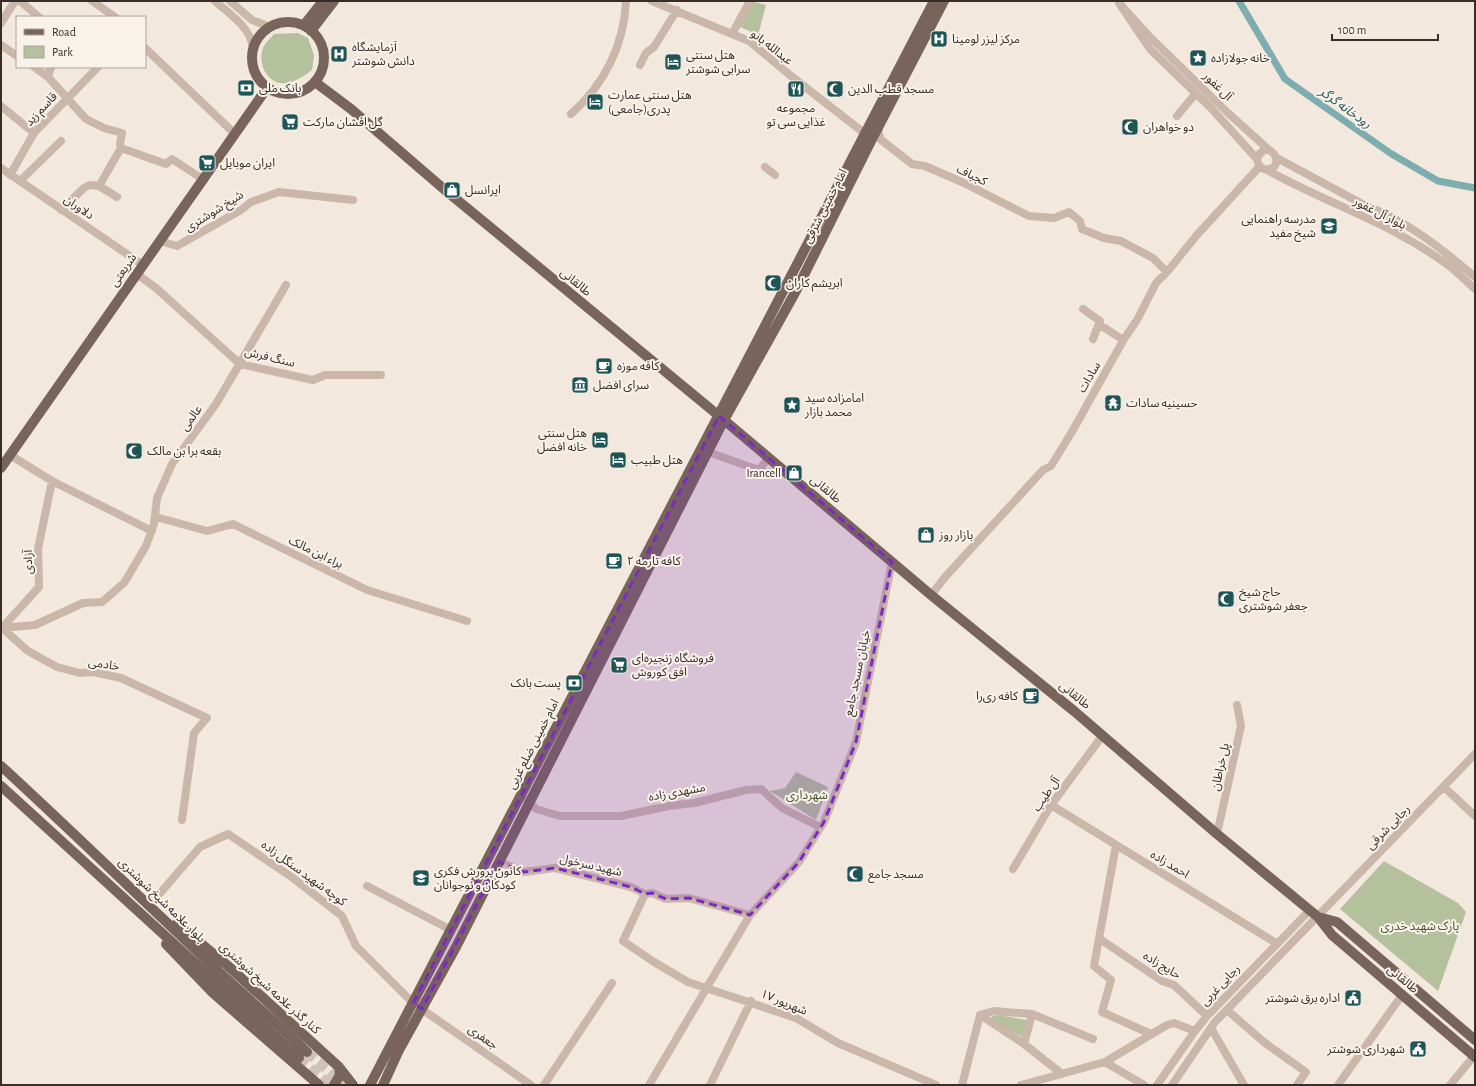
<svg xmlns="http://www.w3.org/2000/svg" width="1476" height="1086" font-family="'Alegreya Sans','Noto Sans Arabic',sans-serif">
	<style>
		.green { fill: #b5c09d }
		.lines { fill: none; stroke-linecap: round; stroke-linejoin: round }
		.canal { stroke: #7dadae; stroke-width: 7 }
		.major-tunnel { stroke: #cdc3b9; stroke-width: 10; stroke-dasharray: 10 5; stroke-linecap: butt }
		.minor { stroke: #cab7a9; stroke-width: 8 }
		.major { stroke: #78645a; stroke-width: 10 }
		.marked { fill: #7b2cbf; fill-opacity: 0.2; stroke: #7b2cbf; stroke-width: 3; stroke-dasharray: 8 5; stroke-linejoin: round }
		.labels { text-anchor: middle; stroke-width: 4; stroke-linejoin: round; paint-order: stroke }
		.poi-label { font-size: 12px; fill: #372d29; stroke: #f9f2ea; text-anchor: start }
		.street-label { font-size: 12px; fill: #372d29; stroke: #f9f2ea }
		.park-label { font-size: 12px; fill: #47552d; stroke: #f9f2ea }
		.water-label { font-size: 13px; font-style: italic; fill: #1f5557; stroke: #f9f2ea }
	</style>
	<rect width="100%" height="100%" fill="#f2e8dd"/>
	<path class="green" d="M751 1 766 5 758 35 738 26Z
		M298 33 308 38 314 55 312 70C304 76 297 81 287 83 267 86 256 62 264 46 266 42 271 38 274 34Z
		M796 772 828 787 816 820 770 791 785 788Z
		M1384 861 1458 903 1466 912 1438 991 1340 909Z
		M998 1015 1027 1020 1022 1037 991 1019 992 1016Z"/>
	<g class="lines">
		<path class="canal" d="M1239 1 1285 79 1390 153 1438 181 1475 188"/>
		<path class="major-tunnel" d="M307 1052 345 1085
			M299 1058 330 1085"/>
		<path class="minor" d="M20 1 39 17
			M92 1 115 17
			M215 1C230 15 250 26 253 48
			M230 1 252 20 270 27
			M652 1 749 41 791 76 868 136
			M1 23 15 1
			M732 34 750 1
			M1 45 17 56
			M145 48 235 134
			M640 65 646 53 654 47 677 10
			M34 67 48 77 86 119 104 128 122 133 120 144 121 148
			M48 77 51 67
			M1 106 34 133
			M571 114C604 85 624 46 626 1
			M1177 116 1196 93
			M878 128 880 139 912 164 925 166 964 183 1029 216 1054 218 1069 212 1080 221 1082 229 1104 238 1121 241 1153 258 1167 272
			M121 148 166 164 172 159 204 180
			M1277 158 1366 206C1406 220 1442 249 1475 277
			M1257 159C1266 136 1287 163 1270 169 1262 171 1258 166 1257 159L1211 108 1150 49 1119 3 1148 35 1228 113 1269 150
			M765 167 775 175
			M1 168 143 265
			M1267 170C1326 203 1393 224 1448 265 1457 272 1466 281 1475 289
			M10 175 34 133 98 67
			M20 181 61 141
			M99 186 117 197
			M61 210 84 188 90 185 99 186 121 148
			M160 241 177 246 241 210 251 202 279 192 353 200
			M137 274 156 288 240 364 313 380 325 375H381
			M1083 309 1100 321 1093 339
			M1098 326 1105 328 1123 340
			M708 452 759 470 766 461
			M10 455 52 481 152 531
			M156 517 207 531 233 524 367 590 467 621
			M931 595 946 576 1043 470 1051 466 1073 430 1124 339 1137 320 1156 283 1167 272 1197 235 1260 166
			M2 628 35 625 83 603 102 602 124 583 146 546 154 524 157 498 172 464 216 404 286 285
			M2 628 28 651 57 667 80 673 93 672 121 678 207 718 194 733 182 820
			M1 629 39 587 38 549 52 481
			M1444 787 1475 816
			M525 799 530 802 536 809 560 816H621L669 806 694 803 746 790 761 789 782 808 820 827
			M1051 805 1276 943
			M1217 834 1241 726 1237 705
			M1116 845 1094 966 1111 980 1102 1012 1151 1034
			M499 862 524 872 555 868 631 887 645 894 623 941 654 962 688 982 796 1018 838 1043 936 1085
			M1013 869 1051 805 1103 735
			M367 886 451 930
			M645 894 652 893 666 899 689 898 750 915
			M149 906 200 847 228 834 293 878 342 916 356 946 413 1003 531 1085
			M1100 939 1162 981 1174 985 1207 1016
			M1227 1010 1265 1043 1306 1072 1297 1085
			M1032 1014 994 1011 980 1015 1024 1044 1032 1014 1093 1039
			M1211 1028 1244 1085
			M1024 1044 1062 1074
			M1105 1062 1144 1085
			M544 1085 612 983
			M649 1085 750 915 799 862 824 822 856 742 892 562
			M710 1085 751 1001
			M962 1085 980 1015
			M1021 1085 1105 1062 1167 1025 1174 1023 1195 1031
			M1157 1085 1195 1031 1207 1016 1310 910
			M1172 1085 1215 1022 1475 754
			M1338 1085 1402 995
			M1450 1085 1474 1056"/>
		<path class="major" d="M252 58a36 36 0 1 1 72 0a36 36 0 1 1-72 0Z
			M304 25 323 1
			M311 31 334 1
			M315 82 351 109 445 190 724 420 931 595 1074 711 1217 834 1318 917
			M1 468 267 88
			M1 766C73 832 142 900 213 966 244 996 276 1022 307 1052
			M1 786 299 1058
			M175 925 186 931 227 965 339 1067 353 1085
			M166 944 213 993 319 1085
			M1475 1040 1337 922 1318 917 1332 935 1475 1057
			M334 1085 340 1075 339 1067
			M370 1085 934 1
			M383 1085 399 1050 456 947 724 420 796 291 872 139 944 1"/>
	</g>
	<path class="marked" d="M719 416 892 562 856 742 824 822 799 862 750 915 689 898 666 899 652 893 645 894 631 887 555 868 524 872 499 862 422 1009 413 1003Z"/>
	<defs>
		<g id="hospital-square" transform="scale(0.9)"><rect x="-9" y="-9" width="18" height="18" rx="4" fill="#1f5557" stroke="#f9f2ea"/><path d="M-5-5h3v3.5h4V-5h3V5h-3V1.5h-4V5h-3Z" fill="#fff"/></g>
		<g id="sight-square" transform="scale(0.9)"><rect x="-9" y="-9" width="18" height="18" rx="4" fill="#1f5557" stroke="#f9f2ea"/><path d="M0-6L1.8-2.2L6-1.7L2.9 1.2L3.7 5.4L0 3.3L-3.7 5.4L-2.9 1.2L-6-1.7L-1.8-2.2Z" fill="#fff"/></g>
		<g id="hotel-square" transform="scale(0.9)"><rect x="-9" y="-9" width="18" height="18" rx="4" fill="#1f5557" stroke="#f9f2ea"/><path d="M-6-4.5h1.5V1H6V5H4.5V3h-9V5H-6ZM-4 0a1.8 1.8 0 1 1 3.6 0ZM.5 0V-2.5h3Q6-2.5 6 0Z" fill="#fff"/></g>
		<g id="bank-square" transform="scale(0.9)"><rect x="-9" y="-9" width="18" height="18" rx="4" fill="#1f5557" stroke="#f9f2ea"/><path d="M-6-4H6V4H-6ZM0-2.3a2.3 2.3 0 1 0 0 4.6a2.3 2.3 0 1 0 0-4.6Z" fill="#fff"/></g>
		<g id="restaurant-square" transform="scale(0.9)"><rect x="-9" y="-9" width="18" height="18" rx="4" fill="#1f5557" stroke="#f9f2ea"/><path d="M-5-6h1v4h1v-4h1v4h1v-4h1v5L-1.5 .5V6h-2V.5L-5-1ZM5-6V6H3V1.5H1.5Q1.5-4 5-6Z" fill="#fff"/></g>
		<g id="mosque-square" transform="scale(0.9)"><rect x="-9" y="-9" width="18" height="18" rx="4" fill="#1f5557" stroke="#f9f2ea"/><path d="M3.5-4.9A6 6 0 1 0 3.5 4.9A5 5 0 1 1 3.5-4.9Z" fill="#fff"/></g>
		<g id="supermarket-square" transform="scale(0.9)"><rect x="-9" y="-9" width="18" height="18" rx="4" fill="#1f5557" stroke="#f9f2ea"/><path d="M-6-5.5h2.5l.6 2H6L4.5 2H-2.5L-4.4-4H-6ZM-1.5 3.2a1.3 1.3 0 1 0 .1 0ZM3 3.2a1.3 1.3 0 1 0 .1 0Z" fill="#fff"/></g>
		<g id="shop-square" transform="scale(0.9)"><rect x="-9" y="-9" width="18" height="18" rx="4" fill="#1f5557" stroke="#f9f2ea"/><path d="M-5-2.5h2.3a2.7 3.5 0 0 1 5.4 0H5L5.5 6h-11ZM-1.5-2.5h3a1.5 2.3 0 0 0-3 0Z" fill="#fff"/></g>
		<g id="school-square" transform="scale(0.9)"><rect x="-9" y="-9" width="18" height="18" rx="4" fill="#1f5557" stroke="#f9f2ea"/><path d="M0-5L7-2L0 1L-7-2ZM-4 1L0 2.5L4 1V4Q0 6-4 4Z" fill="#fff"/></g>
		<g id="cafe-square" transform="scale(0.9)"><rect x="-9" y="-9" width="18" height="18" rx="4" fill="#1f5557" stroke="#f9f2ea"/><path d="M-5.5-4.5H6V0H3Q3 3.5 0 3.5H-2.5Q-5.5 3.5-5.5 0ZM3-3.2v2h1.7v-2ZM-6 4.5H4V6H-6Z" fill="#fff"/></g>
		<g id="museum-square" transform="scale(0.9)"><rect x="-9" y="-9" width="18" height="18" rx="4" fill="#1f5557" stroke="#f9f2ea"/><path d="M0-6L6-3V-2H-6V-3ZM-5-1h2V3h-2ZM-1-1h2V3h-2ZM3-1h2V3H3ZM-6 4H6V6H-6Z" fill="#fff"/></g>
		<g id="temple-square" transform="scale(0.9)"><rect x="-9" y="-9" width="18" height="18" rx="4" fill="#1f5557" stroke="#f9f2ea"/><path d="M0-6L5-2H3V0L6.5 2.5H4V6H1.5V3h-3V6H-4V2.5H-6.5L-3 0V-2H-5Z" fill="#fff"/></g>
		<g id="university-square" transform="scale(0.9)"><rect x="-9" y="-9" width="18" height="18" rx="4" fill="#1f5557" stroke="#f9f2ea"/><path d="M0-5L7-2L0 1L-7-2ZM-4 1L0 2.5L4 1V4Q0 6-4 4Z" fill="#fff"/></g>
		<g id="civic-square" transform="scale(0.9)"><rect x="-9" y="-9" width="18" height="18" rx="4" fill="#1f5557" stroke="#f9f2ea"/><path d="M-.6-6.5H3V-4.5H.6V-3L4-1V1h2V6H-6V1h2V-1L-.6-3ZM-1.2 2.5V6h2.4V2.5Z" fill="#fff"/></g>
	</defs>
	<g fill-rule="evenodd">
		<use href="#hospital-square" x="939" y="39"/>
		<use href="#hospital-square" x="339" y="54"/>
		<use href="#sight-square" x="1198" y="58"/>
		<use href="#hotel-square" x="673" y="62"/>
		<use href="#bank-square" x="246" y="88"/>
		<use href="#restaurant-square" x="796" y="89"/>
		<use href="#mosque-square" x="835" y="89"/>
		<use href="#hotel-square" x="595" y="102"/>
		<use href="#supermarket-square" x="290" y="122"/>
		<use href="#mosque-square" x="1130" y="127"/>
		<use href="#supermarket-square" x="207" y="163"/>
		<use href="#shop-square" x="452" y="190"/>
		<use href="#school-square" x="1329" y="226"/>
		<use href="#mosque-square" x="773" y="283"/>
		<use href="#cafe-square" x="604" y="366"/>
		<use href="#museum-square" x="580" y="385"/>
		<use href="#temple-square" x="1113" y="403"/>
		<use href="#sight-square" x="792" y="405"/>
		<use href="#hotel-square" x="600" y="440"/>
		<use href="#mosque-square" x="134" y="451"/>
		<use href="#hotel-square" x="618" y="460"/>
		<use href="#shop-square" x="794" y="473"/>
		<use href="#shop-square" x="926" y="535"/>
		<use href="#cafe-square" x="614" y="561"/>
		<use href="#mosque-square" x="1226" y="599"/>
		<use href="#supermarket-square" x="619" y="665"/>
		<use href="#bank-square" x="574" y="683"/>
		<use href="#cafe-square" x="1031" y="696"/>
		<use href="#mosque-square" x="855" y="874"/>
		<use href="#university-square" x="421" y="878"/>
		<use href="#civic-square" x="1353" y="998"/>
		<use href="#civic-square" x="1418" y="1049"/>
	</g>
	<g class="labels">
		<g class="poi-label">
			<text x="952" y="43">مرکز لیزر لومینا</text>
			<text x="352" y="51">آزمایشگاه<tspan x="352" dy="14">دانش شوشتر</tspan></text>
			<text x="686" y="59">هتل سنتی<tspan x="686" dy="14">سرابی شوشتر</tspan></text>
			<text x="1211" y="62">خانه جولازاده</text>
			<text x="259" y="92">بانک ملی</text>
			<text x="848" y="93">مسجد قطب الدین</text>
			<text x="608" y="99">هتل سنتی عمارت<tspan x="608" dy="14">پدری(جامعی)</tspan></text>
			<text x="796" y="112" text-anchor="middle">مجموعه<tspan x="796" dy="14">غذایی سی تو</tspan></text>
			<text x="303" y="126">گل افشان مارکت</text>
			<text x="1143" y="131">دو خواهران</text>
			<text x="220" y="167">ایران موبایل</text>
			<text x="465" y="194">ایرانسل</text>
			<text x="1316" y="223" text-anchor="end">مدرسه راهنمایی<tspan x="1316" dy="14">شیخ مفید</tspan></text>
			<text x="786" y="287">ابریشم کاران</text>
			<text x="617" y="370">کافه موزه</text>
			<text x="593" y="389">سرای افضل</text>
			<text x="805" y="402">امامزاده سید<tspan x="805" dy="14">محمد بازار</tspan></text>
			<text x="1126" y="407">حسینیه سادات</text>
			<text x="587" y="437" text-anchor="end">هتل سنتی<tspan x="587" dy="14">خانه افضل</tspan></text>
			<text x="147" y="455">بقعه برا بن مالک</text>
			<text x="631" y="464">هتل طبیب</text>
			<text x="781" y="477" text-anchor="end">Irancell</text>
			<text x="939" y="539">بازار روز</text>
			<text x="627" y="565">کافه تارمه ۲</text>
			<text x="1239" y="596">حاج شیخ<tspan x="1239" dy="14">جعفر شوشتری</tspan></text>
			<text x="632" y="662">فروشگاه زنجیره‌ای<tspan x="632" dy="14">افق کوروش</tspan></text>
			<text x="561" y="687" text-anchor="end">پست بانک</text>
			<text x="1018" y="700" text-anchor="end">کافه‌ ری‌را</text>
			<text x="434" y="875">کانون پرورش فکری<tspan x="434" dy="14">کودکان و نوجوانان</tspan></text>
			<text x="868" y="878">مسجد جامع</text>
			<text x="1340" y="1002" text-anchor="end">اداره برق شوشتر</text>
			<text x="1405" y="1053" text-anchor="end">شهرداری شوشتر</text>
		</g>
		<g class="street-label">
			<text transform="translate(772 47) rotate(38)" y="4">عبدالله بانو</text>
			<text transform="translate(1218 86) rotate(44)" y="4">آل غفور</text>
			<text transform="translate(41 109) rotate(-47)" y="4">قاسم زید</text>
			<text transform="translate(972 175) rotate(26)" y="4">کجباف</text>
			<text transform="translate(825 206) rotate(-63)" y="4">امام خمینی شرقی</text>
			<text transform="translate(79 207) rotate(34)" y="4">دلاوران</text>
			<text transform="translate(214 211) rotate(-32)" y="4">شیخ شوشتری</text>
			<text transform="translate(1380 213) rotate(27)" y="4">بلوار آل غفور</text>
			<text transform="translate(123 270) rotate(-55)" y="4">شریعتی</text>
			<text transform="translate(576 282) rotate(40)" y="4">طالقانی</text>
			<text transform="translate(270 357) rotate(14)" y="4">سنگ فرش</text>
			<text transform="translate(1089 377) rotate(-60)" y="4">سادات</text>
			<text transform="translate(191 418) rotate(-54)" y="4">عالمی</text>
			<text transform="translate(826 489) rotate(40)" y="4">طالقانی</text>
			<text transform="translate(316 552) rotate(26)" y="4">براء ابن مالک</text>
			<text transform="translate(28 562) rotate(-91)" y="4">آزادی</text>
			<text transform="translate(104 664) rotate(9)" y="4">خادمی</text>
			<text transform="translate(857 673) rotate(-78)" y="4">خیابان مسجد جامع</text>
			<text transform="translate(1075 695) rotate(39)" y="4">طالقانی</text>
			<text transform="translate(533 744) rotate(-63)" y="4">امام خمینی ضلع غربی</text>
			<text transform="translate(1220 767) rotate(-78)" y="4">پل خراطان</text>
			<text transform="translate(677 792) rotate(-10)" y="4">مشهدی زاده</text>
			<text transform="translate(1046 794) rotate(-56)" y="4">آل طیب</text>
			<text transform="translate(1388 827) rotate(-46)" y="4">رجایی شرقی</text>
			<text transform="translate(1170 864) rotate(31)" y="4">احمد زاده</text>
			<text transform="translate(591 865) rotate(13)" y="4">شهید سرخول</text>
			<text transform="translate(304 873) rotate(36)" y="4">کوچه شهید سنگل زاده</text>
			<text transform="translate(162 900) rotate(44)" y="4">بلوار علامه شیخ شوشتری</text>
			<text transform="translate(1162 965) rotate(31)" y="4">حایج زاده</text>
			<text transform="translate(1403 979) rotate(40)" y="4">طالقانی</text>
			<text transform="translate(1220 985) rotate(-47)" y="4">رجایی غربی</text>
			<text transform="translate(270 988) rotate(42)" y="4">کنار گذر علامه شیخ شوشتری</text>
			<text transform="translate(784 1002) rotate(22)" y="4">۱۷ شهریور</text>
			<text transform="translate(483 1037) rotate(35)" y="4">جعفری</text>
		</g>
		<g class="park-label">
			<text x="807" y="799">شهرداری</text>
			<text x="1420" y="930">پارک شهید خدری</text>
		</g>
		<g class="water-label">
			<text transform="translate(1346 107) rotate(36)" y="5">رودخانه گرگر</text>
		</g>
	</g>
	<rect width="1476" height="1086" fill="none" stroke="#372d29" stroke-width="4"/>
	<rect x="16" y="16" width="130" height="52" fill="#f9f2ea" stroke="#aba39d"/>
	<rect x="24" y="29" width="20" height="6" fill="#78645a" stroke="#aba39d"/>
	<text x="52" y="36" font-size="12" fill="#372d29">Road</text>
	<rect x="24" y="46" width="20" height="12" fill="#b5c09d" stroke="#aba39d"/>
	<text x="52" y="56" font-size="12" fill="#372d29">Park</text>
	<path d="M1332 34v6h106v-6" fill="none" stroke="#372d29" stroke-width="2"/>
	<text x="1338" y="34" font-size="12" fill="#372d29" stroke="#f9f2ea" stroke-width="3" paint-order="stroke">100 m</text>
</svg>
